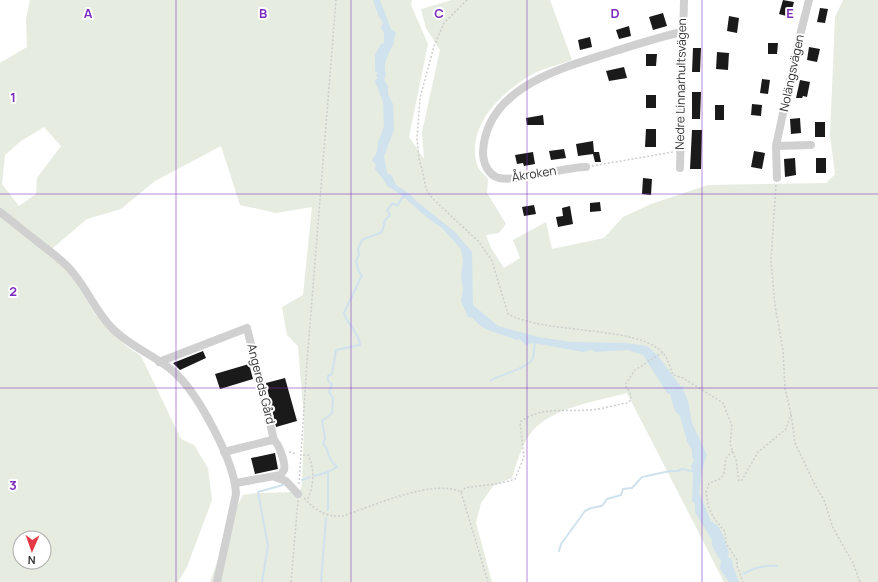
<svg xmlns="http://www.w3.org/2000/svg" width="878" height="582" font-family="Manrope,sans-serif">
	<style>
		.green { fill: #e6ecdf; fill-rule: evenodd }
		.water { fill: #cfe2ee }
		.lines { fill: none; stroke-linecap: round; stroke-linejoin: round }
		.stream { stroke: #cfe2ee; stroke-width: 2 }
		.building { fill: #1a1a1a }
		.path { stroke: #cdcdcd; stroke-width: 1.5; stroke-dasharray: 2 2; stroke-linecap: butt }
		.minor { stroke: #d0d0d0; stroke-width: 8 }
		.grid { fill: none; stroke: #7b2cbf; stroke-width: 1; stroke-opacity: 0.55 }
		.labels { text-anchor: middle; stroke-width: 4; stroke-linejoin: round; paint-order: stroke }
		.street-label { font-size: 12px; fill: #333; stroke: #fff }
		.grid-label { font-size: 13px; text-anchor: middle; font-weight: bold; fill: #7b2cbf; stroke: #fff; stroke-width: 4; stroke-linejoin: round; paint-order: stroke }
	</style>
	<rect width="100%" height="100%" fill="#fff"/>
	<path class="green" d="M30 0H412L411 5 428 44 409 137 424 159 422 132 440 50 426 28 421 9 452 0H550L572 60C559 65 543 68 531 75 501 93 466 125 477 165 478 170 485 175 488 179L487 193 506 224 499 233 486 235 491 248 504 268 520 258 513 240 546 222 552 249 604 238 623 217 651 204 708 185 826 183 835 174 830 136 835 17 843 0H878V582H724L627 393C597 401 555 407 533 430 522 443 517 462 512 478L493 486 481 503 476 523 492 582H210L237 506 243 495C262 491 281 494 300 491L302 485 304 419 298 346 287 335 282 307 303 295 312 207 276 213 240 205 221 146 155 181 121 209 87 219 47 253 60 262 73 278 95 314 109 329 126 346 141 356 181 439 194 445 208 468 212 500 187 567 178 582H0V63L27 47 26 19ZM44 127 61 146 37 178 36 194 19 206 2 184 5 155 21 141ZM20 538H44V562H20Z"/>
	<path class="water" d="M373 0H380L391 29 396 33C393 39 395 40 393 45 389 53 382 65 386 74L384 80 388 86V94L393 104 394 130 384 156 387 173C394 175 393 180 396 185L410 194 415 200 455 232 472 252 473 305 498 326 538 337 571 342 626 343 647 346 658 356 681 387 684 385 683 389 688 401 692 423 707 455C701 467 701 481 699 493L711 521 719 527 723 535 729 553 727 558H731L733 562 732 564 739 582H729L720 569 721 561C717 555 711 547 712 540L695 512V504L692 501 693 473 688 470H692L691 466 694 461 692 456V450L687 441 680 416 675 411 670 394 667 393 643 355 628 350 595 352 591 350 583 352 534 343 526 345 519 339 516 340C502 333 482 332 473 318L468 317 461 301 463 289 461 277 463 261 461 249 442 228 425 216 405 198 403 199 402 195 387 186 383 179 375 169 376 165 372 160 377 152 378 142 384 127 383 102 375 81 378 77 375 76 378 73 375 71V55L381 44 384 43V32L381 29 383 22 379 17Z"/>
	<g class="lines">
		<path class="stream" d="M490 381C499 375 529 368 533 358 534 353 534 347 535 342
			M314 476 328 472
			M302 480 310 477
			M328 510V472L337 467C325 457 331 451 323 444L325 438 322 421 332 413 333 398 329 392 332 384 328 381V376L332 374 336 350 360 345C360 334 347 324 344 313L362 275 359 272 356 261 359 255 358 249 362 240 382 232 385 220 390 215 387 210 393 203 397 206 403 196
			M559 551 561 544 585 511 591 508 602 506 607 499 621 495 623 489 632 488 642 477 670 471H678L682 469 691 471
			M743 574C753 568 765 565 777 566
			M262 582 268 546 258 492 283 485
			M321 582 326 518"/>
	</g>
	<path class="building" d="M783 0 794 2 790 17 779 14Z
		M820 8 828 9 825 23 817 22Z
		M663 13 667 26 653 30 649 17Z
		M729 16 739 18 737 33 727 31Z
		M629 26 631 36 619 39 616 30Z
		M590 37 592 47 580 50 578 40Z
		M768 43H778L777 54H768Z
		M809 47 820 49 817 62 807 60Z
		M693 48H701L700 72H692Z
		M717 52 729 53 728 70 716 69Z
		M646 54H657L656 66H646Z
		M624 67 627 78 609 81 606 71Z
		M762 79 770 80 768 94 760 93Z
		M800 80 810 82 807 97 803 96 802 98H796Z
		M692 92H701L700 119H692Z
		M646 95H656V108H646Z
		M752 104 762 105 761 116 751 115Z
		M715 105H724V120H715Z
		M543 115 544 125H527L526 118Z
		M800 118 801 133 791 134 790 119Z
		M815 122H825V137H815Z
		M646 129H656V147H645Z
		M692 130H702L701 169H690Z
		M593 141 594 152H599L601 162H595L593 154 578 156 576 144Z
		M564 149 566 158 551 160 549 151Z
		M754 151 765 153 762 169 751 167Z
		M533 152 535 164 524 166 523 163 517 164 515 155Z
		M795 158 796 175 785 177 784 159Z
		M816 158H826V173H816Z
		M643 178 652 179 651 195 642 194Z
		M600 202 601 211 590 212V203Z
		M534 205 536 214 524 216 522 207Z
		M570 206 573 224 558 227 556 217 563 216 562 208Z
		M203 351 206 358 180 370 173 363Z
		M249 364 253 379 220 389 215 374Z
		M285 378 297 421 276 427 266 383Z
		M275 453 278 469 255 474 251 458Z"/>
	<g class="lines">
		<path class="path" d="M467 0 444 23 434 46 420 98 417 139 419 159 423 173 426 189 433 199 479 242 492 261 508 314C547 335 638 325 663 353 668 358 670 368 673 375L683 378 723 403 732 426 730 444 736 460 739 481 742 480 758 452 786 429 791 414
			M592 166 673 152
			M776 185 771 261 775 306 783 350 785 388 791 414 795 443 814 483 824 500 833 528 853 563 860 582
			M733 451 726 458C723 475 728 477 709 483L706 492 708 506 714 518 725 532 726 543 737 560V566L743 582
			M289 452 297 454
			M303 455H308C315 467 314 488 307 500
			M299 484 307 362 336 0
			M461 492 465 488C481 485 500 485 515 479L524 457 520 422C543 406 561 412 587 410 600 410 614 405 627 403L631 400 630 393 625 385 635 370 663 352
			M304 498C316 511 326 517 343 516 372 506 435 478 461 492L488 582
			M291 582 298 500"/>
		<path class="minor" d="M776 146 811 145
			M586 167C563 167 519 182 499 178 488 175 483 163 483 152 486 87 562 68 612 52 635 45 659 37 682 32
			M680 168 684 0
			M777 178 776 146 798 43 809 0
			M0 212C11 220 22 230 33 238 47 250 63 259 74 274 88 291 96 312 112 328 130 347 155 355 174 372 198 393 235 462 236 494L217 582
			M159 362 247 328 274 440
			M224 452 268 441 274 440C279 444 286 464 284 470 283 472 281 474 280 475L236 483
			M275 477 286 481 298 494"/>
	</g>
	<path class="grid" d="M176 0V582M351 0V582M527 0V582M702 0V582M0 194H878M0 388H878"/>
	<g class="labels">
		<g class="street-label">
			<text transform="translate(792 73) rotate(-78)" y="4">Nolängsvägen</text>
			<text transform="translate(681 84) rotate(-89)" y="4">Nedre Linnarhultsvägen</text>
			<text transform="translate(534 174) rotate(-9)" y="4">Åkroken</text>
			<text transform="translate(261 384) rotate(76)" y="4">Angereds Gård</text>
		</g>
	</g>
	<g class="grid-label">
		<text x="88" y="18">A</text>
		<text x="263" y="18">B</text>
		<text x="439" y="18">C</text>
		<text x="615" y="18">D</text>
		<text x="790" y="18">E</text>
		<text x="13" y="102">1</text>
		<text x="13" y="296">2</text>
		<text x="13" y="490">3</text>
	</g>
	<g transform="translate(32 550) rotate(182)"><circle r="19" fill="#ffffff" stroke="#adadad"/>
	<path d="M0-3L7 15L0 10L-7 15Z" fill="#e63946"/>
	<text y="-6" font-size="11" font-weight="bold" text-anchor="middle" fill="#333333">N</text>
	</g>
</svg>
